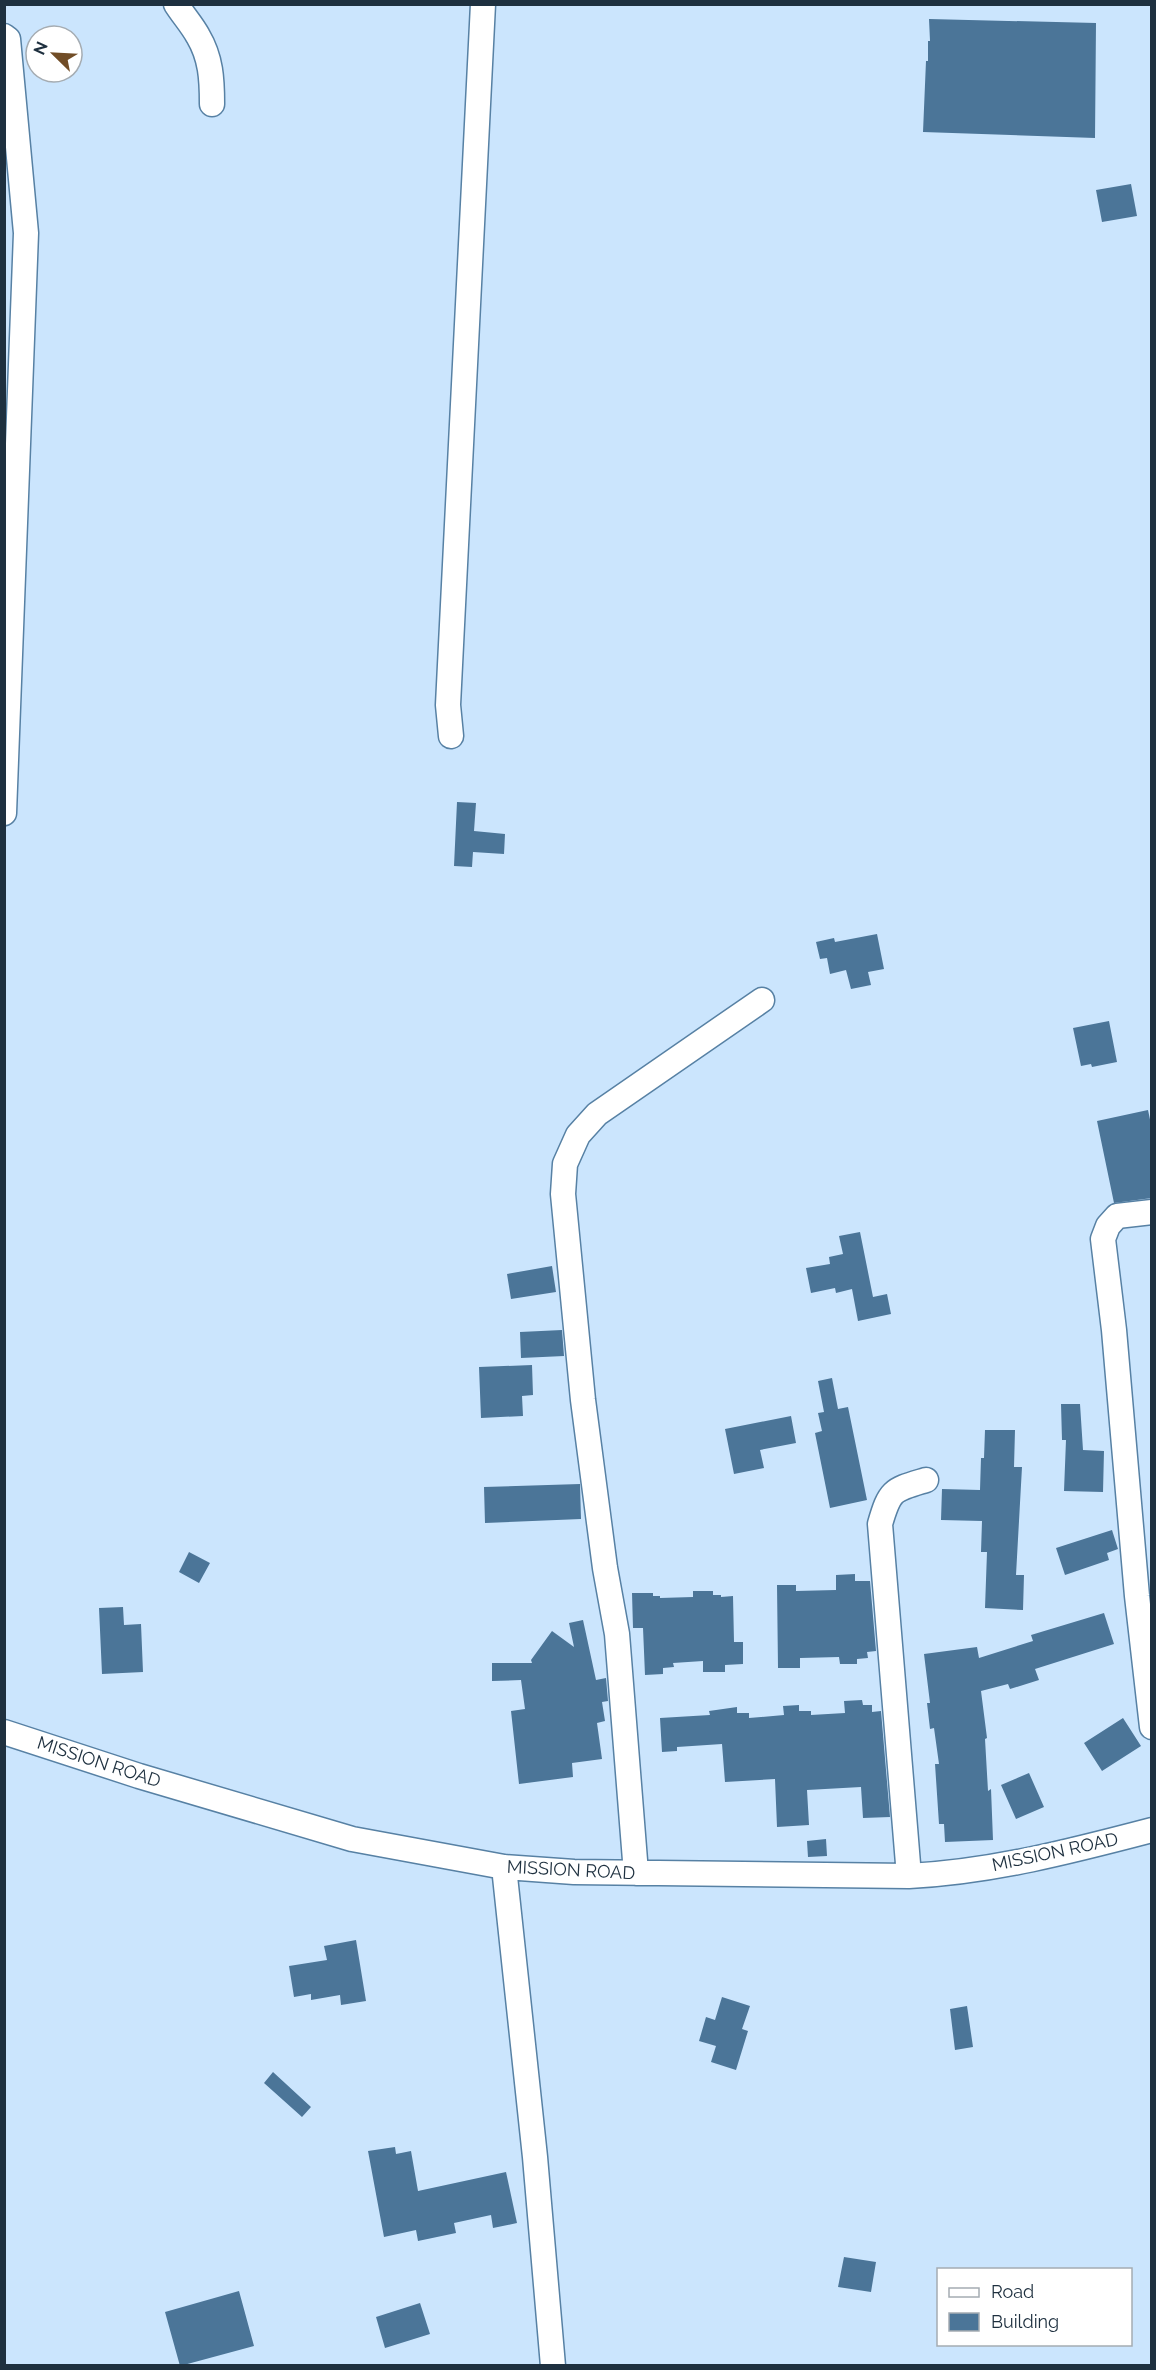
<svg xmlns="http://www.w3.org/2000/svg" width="1156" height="2370" font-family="Raleway,sans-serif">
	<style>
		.building { fill: #4b7598 }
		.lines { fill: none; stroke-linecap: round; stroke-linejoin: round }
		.minor-casing { stroke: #5781a4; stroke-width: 27 }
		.minor { stroke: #fff; stroke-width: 24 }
		.labels { text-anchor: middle; stroke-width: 6; stroke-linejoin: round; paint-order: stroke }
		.street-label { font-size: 18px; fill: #1e303f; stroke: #fff }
	</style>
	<rect width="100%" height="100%" fill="#cbe5fd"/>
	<path class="building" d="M929 19 1096 23 1095 138 923 132 926 61H928V41H930Z
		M1131 184 1137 216 1102 222 1096 190Z
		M457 802 476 803 474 831 505 834 504 854 473 852 472 867 454 866Z
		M877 934 884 969 868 972 871 985 851 989 846 970 830 974 827 958 820 959 816 942 834 938 835 942Z
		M1109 1021 1117 1062 1092 1067 1091 1064 1081 1066 1073 1028Z
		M1148 1110 1152 1129V1198L1114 1203 1097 1121Z
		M860 1232 873 1297 887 1294 891 1314 858 1321 852 1289 836 1293 835 1288 811 1293 806 1268 830 1264 829 1257 843 1254 839 1236Z
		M552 1266 556 1292 511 1299 507 1274Z
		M562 1330 564 1356 521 1358 520 1332Z
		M532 1365 533 1395 522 1396 523 1416 481 1418 479 1367Z
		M832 1378 838 1409 848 1407 867 1500 830 1508 815 1433 822 1431 818 1413 824 1412 818 1381Z
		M1061 1404H1080L1083 1450 1104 1451 1103 1492 1064 1491 1066 1440H1062Z
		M791 1416 796 1443 760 1450 764 1468 734 1474 725 1429Z
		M985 1430H1015L1014 1467H1022L1016 1575H1024L1023 1610 985 1608 987 1552H981L982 1521 941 1520 942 1489 980 1490 981 1458H984Z
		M580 1484 581 1519 485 1523 484 1487Z
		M1112 1530 1118 1549 1107 1553 1109 1560 1065 1575 1056 1548Z
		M189 1552 210 1563 199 1583 179 1572Z
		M855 1574V1581H870L876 1651 867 1652 868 1658 857 1659V1664H840L839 1657 800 1658V1668H778L777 1585H796V1591L836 1590V1575Z
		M693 1591H713V1595H721V1597L733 1596 734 1642H743V1664L725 1665V1672H703V1661L673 1663 674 1667 663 1668V1674L645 1675 643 1628H633L632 1593H653V1596H660V1598L693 1597Z
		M123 1607 124 1625 141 1624 143 1672 102 1674 99 1608Z
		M1104 1613 1114 1644 1035 1669 1039 1680 1010 1689 1008 1684 981 1691 987 1738 985 1739 988 1791 991 1789 993 1840 945 1842 944 1824H939L935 1764H939L934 1728 930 1729 927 1703H930L924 1654 977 1647 979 1658 1033 1641 1031 1635Z
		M583 1620 596 1680 606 1678 608 1701 602 1702 605 1721 597 1723 602 1759 572 1763 573 1777 519 1784 511 1711 525 1709 521 1680 492 1681V1663H532L531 1660 552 1631 574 1647 569 1623Z
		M862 1700 863 1705H872V1712L881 1711 890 1817 863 1818 861 1787 807 1790 809 1825 777 1827 775 1779 725 1782 722 1744 677 1747V1751L662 1752 660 1718 710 1715 709 1711 737 1707V1713H749V1718L784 1715 783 1706 799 1705V1711H811V1715L845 1713 844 1701Z
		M1123 1718 1141 1746 1102 1771 1084 1743Z
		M1029 1773 1044 1807 1016 1819 1001 1785Z
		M826 1839 827 1856 808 1857 807 1841Z
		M356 1940 366 2001 341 2005 340 1995 311 2000V1994L294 1997 289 1966 327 1960 324 1946Z
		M722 1997 750 2006 742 2029 748 2031 736 2070 711 2062 716 2046 699 2041 706 2017 715 2020Z
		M967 2006 973 2047 955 2050 950 2009Z
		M273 2072 311 2107 302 2117 264 2083Z
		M395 2147 396 2154 411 2151 418 2191 506 2172 517 2223 493 2228 491 2215 454 2223 456 2233 418 2241 416 2230 384 2237 368 2151Z
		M844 2257 876 2262 871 2292 838 2287Z
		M239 2291 254 2346 180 2366 165 2312Z
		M420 2303 430 2334 385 2348 376 2317Z"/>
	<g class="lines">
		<g class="minor-casing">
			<path id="minor" d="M176 4C183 15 192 25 198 36 211 58 212 79 212 104
				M4 36 8 39 26 233 4 813
				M451 736 448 705 483 4
				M1152 1212 1117 1216 1108 1226 1103 1239 1114 1330 1137 1596 1152 1727
				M4 1732 139 1776 352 1839 504 1867 574 1872 909 1876C991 1872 1072 1851 1152 1830
				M504 1867 535 2157 553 2366
				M636 1873 617 1634 605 1568 583 1400 563 1194 565 1164 578 1135 597 1114 762 1000
				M909 1876 880 1524C890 1489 893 1490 926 1480"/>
		</g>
		<use href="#minor" class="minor"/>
	</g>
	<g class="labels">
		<g class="street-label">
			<text transform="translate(99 1762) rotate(18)" y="6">MISSION ROAD</text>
			<text transform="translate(1055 1852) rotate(-12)" y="6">MISSION ROAD</text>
			<text transform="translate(571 1870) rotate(3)" y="6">MISSION ROAD</text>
		</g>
	</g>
	<rect width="1156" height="2370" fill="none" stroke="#1e303f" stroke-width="12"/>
	<rect x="937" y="2268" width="195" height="78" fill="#ffffff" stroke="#a5acb2" stroke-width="1.5"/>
	<rect x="949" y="2288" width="30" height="9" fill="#ffffff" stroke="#a5acb2" stroke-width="1.5"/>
	<text x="991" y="2298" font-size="18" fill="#1e303f">Road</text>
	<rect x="949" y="2313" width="30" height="18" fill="#4b7598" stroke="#a5acb2" stroke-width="1.5"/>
	<text x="991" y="2328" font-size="18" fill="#1e303f">Building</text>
	<g transform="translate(54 54) rotate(294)"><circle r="28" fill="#ffffff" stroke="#a5acb2" stroke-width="1.5"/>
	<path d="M0-4.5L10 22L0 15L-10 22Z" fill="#714d27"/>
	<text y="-9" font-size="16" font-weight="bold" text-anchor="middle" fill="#1e303f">N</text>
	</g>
</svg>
